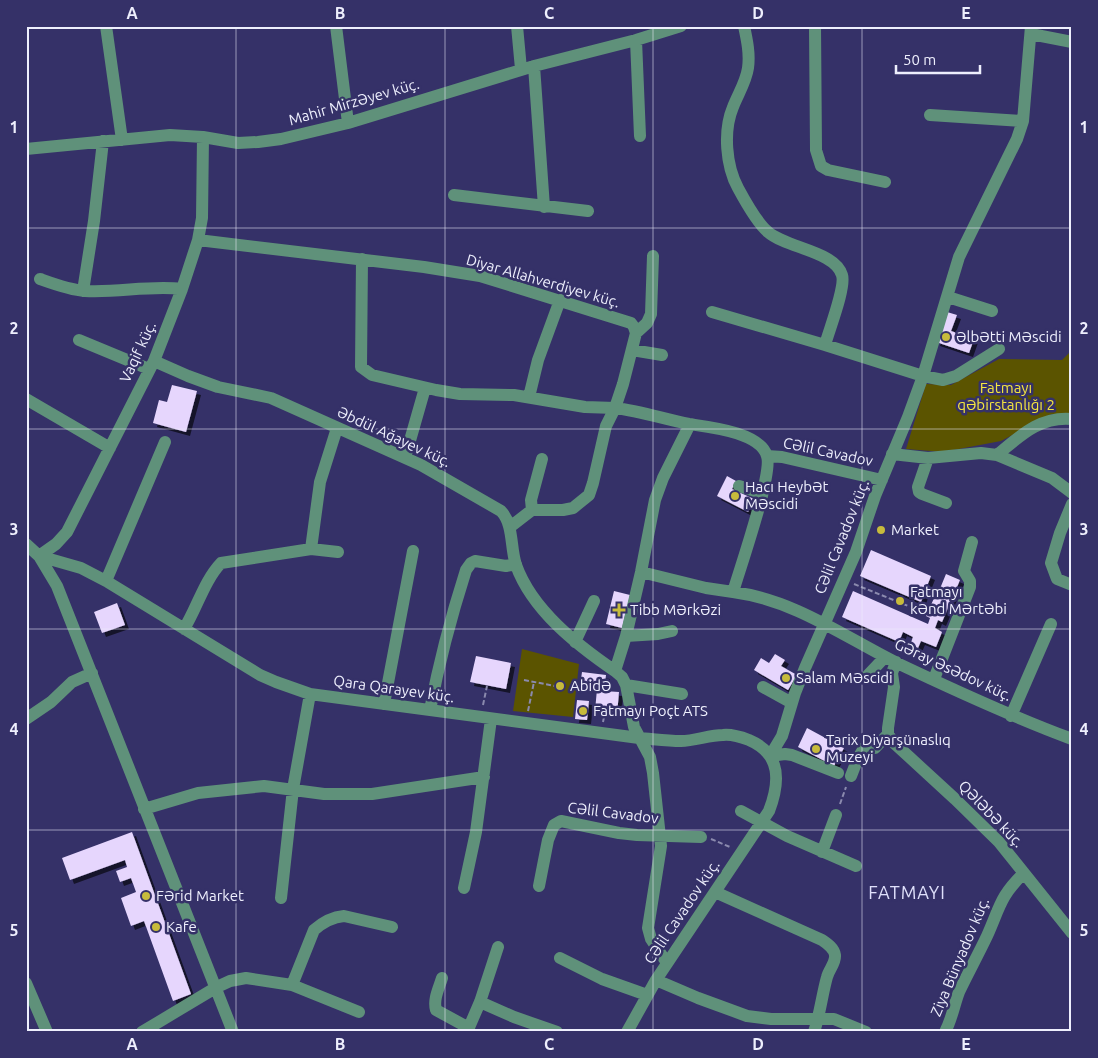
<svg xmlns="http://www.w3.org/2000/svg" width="1098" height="1058" font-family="Ubuntu,sans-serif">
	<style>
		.green { fill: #5b5400 }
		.building { fill: #e6d6fd; filter: url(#shadow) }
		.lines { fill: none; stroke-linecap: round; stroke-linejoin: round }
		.path { stroke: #8b8aae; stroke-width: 2; stroke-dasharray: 5 2.5; stroke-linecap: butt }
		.minor { stroke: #5f917a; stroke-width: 12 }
		.grid { fill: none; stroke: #eeeffd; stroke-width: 1; stroke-opacity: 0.55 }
		.poi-dot { fill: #c7bb3c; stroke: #353168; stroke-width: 2 }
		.labels { text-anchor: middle; stroke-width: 5; stroke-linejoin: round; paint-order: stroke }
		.street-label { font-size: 15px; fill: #eeeffd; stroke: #353168 }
		.poi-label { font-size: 15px; fill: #eeeffd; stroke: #353168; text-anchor: start }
		.park-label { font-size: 15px; fill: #f4e53f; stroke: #353168 }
		.quarter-label { font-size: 18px; letter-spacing: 1px; fill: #dfe0fb; stroke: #353168 }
		.neatline { fill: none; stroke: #eeeffd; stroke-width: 2 }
		.grid-label { font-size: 16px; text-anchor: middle; font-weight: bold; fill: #eeeffd }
	</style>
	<defs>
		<filter id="shadow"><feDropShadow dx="4" dy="4" stdDeviation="0" flood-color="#0009"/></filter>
	</defs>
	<rect width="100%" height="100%" fill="#353168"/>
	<path class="green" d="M1072 350V415L1052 414 1001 441 943 452 906 449 926 384 951 385 999 359 1062 360Z
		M522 649 579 664 573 717 513 711Z"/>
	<path class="building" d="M947 312 957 315 951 331 974 339 969 353 936 342Z
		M172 385 197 391 186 432 153 423 159 400 167 402Z
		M727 476 736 481 732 489 754 499 748 512 717 496Z
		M871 550 931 576 927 586 939 591 946 574 960 580 942 622 938 620 935 628 942 632 936 647 921 641 918 648 910 645 913 637 903 632 899 642 842 617 853 591 928 624 930 618 926 616 935 596 925 592 921 602 860 576Z
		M614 591 630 595 622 628 606 624Z
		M117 603 125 625 102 633 94 612Z
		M775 654 785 660 781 666 797 675 788 690 754 670 761 658 769 663Z
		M476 656 511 663 506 689 470 682Z
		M582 672 606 675 604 691 619 692 617 714 595 711 597 689 580 687Z
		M577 700 589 701 587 720 575 719Z
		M807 728 844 748 834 766 798 747Z
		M132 832 191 994 173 1001 144 921 131 926 121 898 136 892 131 878 120 882 116 871 127 867 125 860 70 880 62 858Z"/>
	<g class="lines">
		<path class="path" d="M854 584 923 612
			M524 680 555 686
			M483 705 487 686
			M528 711 534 682
			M603 722 605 712
			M840 804 846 787
			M711 839 730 847"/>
		<path class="minor" d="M106 26 122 140
			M336 26 348 123
			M517 26 521 69
			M744 26C747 40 750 54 748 68 746 82 738 94 733 107 723 131 726 166 738 188 745 201 757 223 768 232 786 248 835 251 842 275 846 287 829 330 825 345
			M815 26 816 150 821 166 828 170 885 182
			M1031 34 1072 42
			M636 40 640 136
			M534 66 544 207
			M930 115 1023 121
			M26 149 170 135 203 137 238 143 258 142 281 139 348 123 534 66 636 40 681 26
			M454 195 588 211
			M198 240 424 267 480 276 631 323 634 327 636 333 623 384 615 408C640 411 664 419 689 424 709 427 760 432 767 456 773 474 740 568 733 592 794 600 843 636 897 663 954 690 1012 717 1072 739
			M362 259 361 367 372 375 436 390 460 394 514 395 585 407 615 408 606 426 593 483 589 495 573 508 563 510H532
			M40 279C54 284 70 290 85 291 118 293 150 285 182 289
			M83 291 94 221 103 141
			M948 297 992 311
			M712 312 825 345 923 376 943 380 956 376 999 349
			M636 333 647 323 651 314 653 256
			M79 340 149 369
			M632 350 662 355
			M154 361 188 376 218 387 271 398 421 465 501 511C514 525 510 547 516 565 532 610 577 645 615 671L622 677 626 685 634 727 650 757 653 773 661 846 648 928 651 939 667 963
			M529 397 538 360 560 300
			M26 399 110 448
			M892 454 928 458 981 453 997 455 1052 478 1072 493
			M997 455C1020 436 1040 416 1072 419
			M767 456 782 457 882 480
			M405 458 425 388
			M928 458 918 487 919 492 922 494 946 503
			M739 486 762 493
			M1072 504 1060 533 1051 563 1057 579 1072 585
			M510 527 532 510 531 500 542 459
			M26 544 39 556 57 586 233 1032
			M311 549 338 552
			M39 556 81 568 106 581 260 675 276 682 310 694 639 738C653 739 667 741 681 741 695 741 709 735 723 735 732 734 741 737 749 740 782 754 780 782 769 811L656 980 627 1032
			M39 556 56 544 67 532 154 361 182 289 198 240 202 218 203 137
			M641 572 706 588 733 592
			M106 581 165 442
			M184 629C197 608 204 581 221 563L311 549 320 482 337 428
			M626 636 658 634 672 631
			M575 642 594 601
			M896 662 892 673 894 687 888 728V734L893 742 955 799 999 842 1072 933
			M615 671 626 636 641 572 655 500 663 478 690 424
			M868 675 885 657
			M934 679 970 587V581L964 571 972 542
			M626 685 682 694
			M763 687 792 703
			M384 704 413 551
			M430 710C439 662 451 617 466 570L471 563 475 561 506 566 516 564
			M1011 716 1051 624
			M26 719 51 702 72 682 92 673
			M770 756 782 736 795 693 805 668 856 552 875 496 908 417 923 376 959 257 1017 139 1023 121 1031 26
			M770 756 785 754 792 755 838 773
			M851 776 858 758 864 748H875L888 734
			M144 809 198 793 264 786 324 794H372L484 777
			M741 811 787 836 856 866
			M822 852 836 815
			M539 886 548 840 554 825 561 821 619 833 637 835 701 837
			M464 888 476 832 491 719
			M715 892 822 940C828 944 834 948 835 955 836 963 829 969 827 977 822 995 820 1014 814 1032
			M281 898 293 789 310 694
			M560 958 602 979 647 995
			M442 978C439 988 433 999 436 1010L469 1028
			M656 980 698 998 747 1016 771 1019H834L866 1032
			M26 983 47 1032
			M292 985 314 930C323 922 333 917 344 916L392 927
			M480 1002 514 1017 557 1032
			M142 1032 217 987 230 981 246 978 292 985 359 1012
			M467 1032 480 1002 498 947
			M945 1032C952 1019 954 1005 959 992 968 973 978 955 987 936 1000 907 1000 896 1024 873"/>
	</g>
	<path class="grid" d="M236 26V1032M445 26V1032M653 26V1032M862 26V1032M26 228H1072M26 429H1072M26 629H1072M26 830H1072"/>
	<g class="poi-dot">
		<circle cx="946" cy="337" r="5"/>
		<circle cx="735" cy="496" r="5"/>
		<circle cx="881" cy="530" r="5"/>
		<circle cx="900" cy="601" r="5"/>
		<path d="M616.5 602.5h5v5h5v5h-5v5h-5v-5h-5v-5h5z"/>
		<circle cx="786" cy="678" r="5"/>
		<circle cx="560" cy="686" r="5"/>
		<circle cx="583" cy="711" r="5"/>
		<circle cx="816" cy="749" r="5"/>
		<circle cx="146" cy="896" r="5"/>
		<circle cx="156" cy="927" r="5"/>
	</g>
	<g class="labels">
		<g class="street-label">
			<text transform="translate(354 102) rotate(-16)" y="5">Mahir Mirzəyev küç.</text>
			<text transform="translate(543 281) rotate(16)" y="5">Diyar Allahverdiyev küç.</text>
			<text transform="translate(138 352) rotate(-65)" y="5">Vaqif küç.</text>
			<text transform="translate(394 437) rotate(25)" y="5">Əbdül Ağayev küç.</text>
			<text transform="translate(828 452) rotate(12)" y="5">Cəlil Cavadov</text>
			<text transform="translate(842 537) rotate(-68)" y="5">Cəlil Cavadov küç.</text>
			<text transform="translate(953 670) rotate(25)" y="5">Gəray Əsədov küç.</text>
			<text transform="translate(394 689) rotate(8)" y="5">Qara Qarayev küç.</text>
			<text transform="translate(613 813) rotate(7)" y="5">Cəlil Cavadov</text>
			<text transform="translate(991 814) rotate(46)" y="5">Qələbə küç.</text>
			<text transform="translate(682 912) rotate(-56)" y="5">Cəlil Cavadov küç.</text>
			<text transform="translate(960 957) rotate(-67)" y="5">Ziya Bünyadov küç.</text>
		</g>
		<g class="poi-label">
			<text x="956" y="342">Əlbətti Məscidi</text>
			<text x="745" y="492">Hacı Heybət<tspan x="745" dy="17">Məscidi</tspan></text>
			<text x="891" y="535">Market</text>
			<text x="910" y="597">Fatmayı<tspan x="910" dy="17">kənd Mərtəbi</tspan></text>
			<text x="630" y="615">Tibb Mərkəzi</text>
			<text x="796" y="683">Salam Məscidi</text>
			<text x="570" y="691">Abidə</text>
			<text x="593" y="716">Fatmayı Poçt ATS</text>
			<text x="826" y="745">Tarix Diyarşünaslıq<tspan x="826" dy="17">Muzeyi</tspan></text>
			<text x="156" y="901">Fərid Market</text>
			<text x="166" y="932">Kafe</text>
		</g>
		<g class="park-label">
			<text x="1006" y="393">Fatmayı<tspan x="1006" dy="17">qəbirstanlığı 2</tspan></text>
		</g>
		<g class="quarter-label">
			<text x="907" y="899">FATMAYI</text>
		</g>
	</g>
	<rect width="1098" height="1058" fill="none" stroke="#353168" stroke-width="55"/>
	<path d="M896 65v8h84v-8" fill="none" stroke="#eeeffd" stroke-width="2.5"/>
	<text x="903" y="65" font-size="15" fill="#eeeffd" stroke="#353168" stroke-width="4" paint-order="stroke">50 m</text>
	<rect x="28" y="28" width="1042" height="1002" class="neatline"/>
	<g class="grid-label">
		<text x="132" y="19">A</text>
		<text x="340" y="19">B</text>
		<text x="549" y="19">C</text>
		<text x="758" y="19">D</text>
		<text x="966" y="19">E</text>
		<text x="14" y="133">1</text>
		<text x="1084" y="133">1</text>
		<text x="14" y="334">2</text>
		<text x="1084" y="334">2</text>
		<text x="14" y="535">3</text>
		<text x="1084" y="535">3</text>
		<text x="14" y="735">4</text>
		<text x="1084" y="735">4</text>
		<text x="14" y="936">5</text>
		<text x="1084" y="936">5</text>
		<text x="132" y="1050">A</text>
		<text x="340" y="1050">B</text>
		<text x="549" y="1050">C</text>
		<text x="758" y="1050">D</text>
		<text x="966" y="1050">E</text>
	</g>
</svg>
